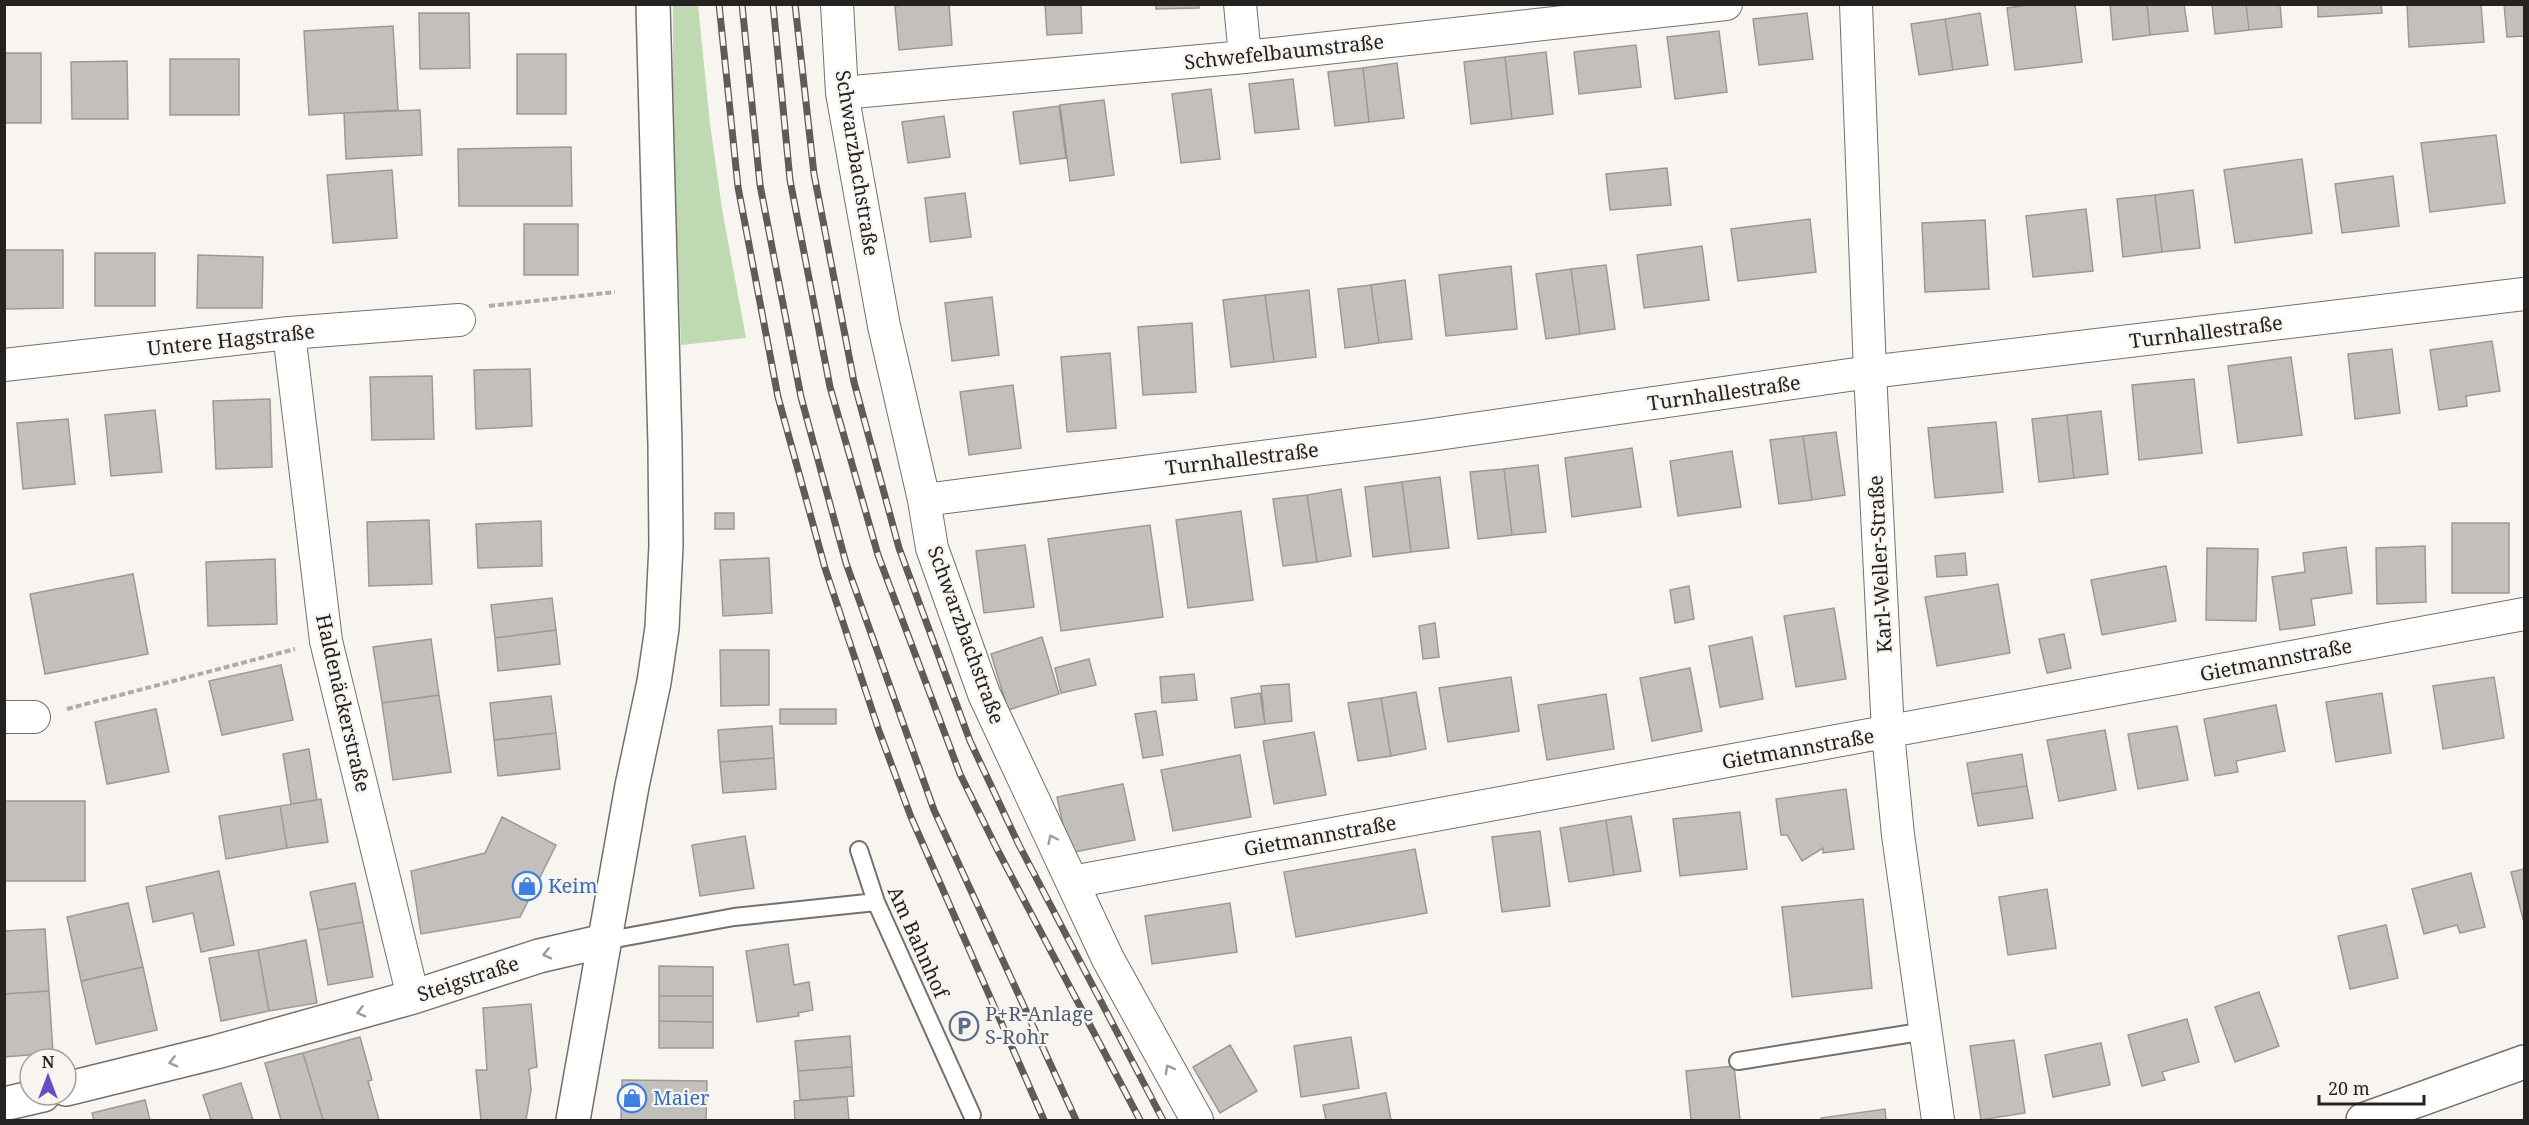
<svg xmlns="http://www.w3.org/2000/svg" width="2529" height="1125" font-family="'Noto Serif',serif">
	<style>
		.green { fill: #bfd9b2 }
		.building { fill: #c3c0bc; stroke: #9c9995; stroke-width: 1.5 }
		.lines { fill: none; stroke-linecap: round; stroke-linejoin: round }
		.lane-casing { stroke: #74706d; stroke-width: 20 }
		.street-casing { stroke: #74706d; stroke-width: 34 }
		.secondary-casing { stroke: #74706d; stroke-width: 36 }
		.path { stroke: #aeaba8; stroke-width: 4; stroke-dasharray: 6 3; stroke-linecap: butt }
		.lane { stroke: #fff; stroke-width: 16 }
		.street { stroke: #fff; stroke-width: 32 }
		.secondary { stroke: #fff; stroke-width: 33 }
		.rail-casing { stroke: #5e5c59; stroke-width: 7 }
		.rail { stroke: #f8f4f0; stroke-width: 4.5; stroke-dasharray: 14; stroke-linecap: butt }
		.oneway { stroke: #9c9c9b }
		.labels { text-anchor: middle; stroke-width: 4.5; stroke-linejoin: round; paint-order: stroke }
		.street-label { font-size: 20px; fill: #242321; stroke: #f8f4f0 }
		.shop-label { font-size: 20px; fill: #366cbe; stroke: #f8f4f0; text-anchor: start }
		.service-label { font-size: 20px; fill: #4e5e75; stroke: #f8f4f0; text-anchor: start }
	</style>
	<rect width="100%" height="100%" fill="#f8f4f0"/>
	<path class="green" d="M673 5H698L710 124 722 209 746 338 681 345 673 125Z"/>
	<path class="building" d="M909 4H949L952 45 899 50 895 6Z
		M1045 4H1081L1082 33 1047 35Z
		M1156 4H1199V8L1156 9Z
		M2036 4H2075L2082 62 2015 70 2007 8Z
		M2110 4H2147L2150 35 2113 40Z
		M2147 4H2184L2188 31 2150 35Z
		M2212 4H2246L2249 30 2215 34Z
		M2246 4H2280L2282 27 2249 30Z
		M2318 4H2381L2382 13 2318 17Z
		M2407 4H2481L2484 42 2409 47Z
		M2504 4H2524V36L2507 37Z
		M419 13H469L470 68 420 69Z
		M1807 13 1813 59 1759 65 1753 19Z
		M1980 13 1988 65 1953 70 1945 19Z
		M1945 19 1953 70 1919 75 1911 24Z
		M393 26 398 110 309 115 304 31Z
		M1719 31 1727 92 1675 99 1667 37Z
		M1636 45 1641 87 1579 94 1574 52Z
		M1546 52 1553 114 1512 119 1505 57Z
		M4 53H41V123H4Z
		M517 54H566V114H517Z
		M1505 57 1512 119 1471 124 1464 62Z
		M170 59H239V115H170Z
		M127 61 128 119H72L71 62Z
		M1397 63 1404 118 1369 122 1363 68Z
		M1363 68 1369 122 1335 126 1328 72Z
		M1293 79 1299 129 1255 133 1249 84Z
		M1211 89 1220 159 1181 163 1172 94Z
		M1104 100 1114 175 1070 181 1060 105Z
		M1059 106 1066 158 1020 164 1013 112Z
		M420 110 422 155 346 159 344 113Z
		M944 116 950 157 908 163 902 122Z
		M2496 135 2505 203 2430 212 2421 143Z
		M571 147 572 206H459L458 149Z
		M2302 159 2312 233 2235 243 2224 170Z
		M1667 168 1671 205 1610 210 1606 174Z
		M392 170 397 238 333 243 327 175Z
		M2393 176 2399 226 2342 233 2335 184Z
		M2193 190 2200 248 2162 252 2155 195Z
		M965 193 971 237 930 242 925 198Z
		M2155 195 2162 252 2123 257 2117 199Z
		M2086 209 2093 271 2033 277 2026 216Z
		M1810 219 1816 272 1738 281 1731 229Z
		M1985 220 1989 289 1925 292 1922 223Z
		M524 224H578V275H524Z
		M1702 246 1709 300 1644 308 1637 255Z
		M4 250H63V308L4 309Z
		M95 253H155V306H95Z
		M198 255 263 257 262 308H197Z
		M1606 265 1615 329 1580 334 1571 269Z
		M1511 266 1517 329 1446 336 1439 275Z
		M1571 269 1580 334 1546 339 1536 274Z
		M1405 280 1412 339 1379 343 1371 285Z
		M1371 285 1379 343 1345 348 1338 289Z
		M1309 290 1316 357 1274 362 1265 295Z
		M1265 295 1274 362 1231 367 1223 300Z
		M992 297 999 355 952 361 945 303Z
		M1192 323 1196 392 1143 395 1138 327Z
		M2492 341 2500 391 2466 396 2467 406 2439 410 2430 350Z
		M2392 349 2400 413 2355 419 2348 354Z
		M1110 353 1116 428 1067 432 1061 357Z
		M2291 357 2302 435 2238 443 2228 366Z
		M530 369 532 426 476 429 474 370Z
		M432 376 434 439 372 440 370 377Z
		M2194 379 2202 453 2139 460 2132 385Z
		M1013 385 1021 448 969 455 960 392Z
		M270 399 272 467 216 469 213 401Z
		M155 410 162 472 111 476 105 415Z
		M2101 411 2108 474 2074 478 2067 415Z
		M2067 415 2074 478 2039 482 2032 419Z
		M68 419 75 484 23 489 17 423Z
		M1996 422 2003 492 1935 498 1928 428Z
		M1836 432 1845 495 1812 500 1803 436Z
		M1803 436 1812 500 1779 504 1770 440Z
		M1632 448 1641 507 1572 517 1565 458Z
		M1732 451 1741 507 1678 516 1670 461Z
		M1538 465 1546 532 1512 535 1504 469Z
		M1504 469 1512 535 1478 539 1470 472Z
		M1440 477 1449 548 1411 552 1402 482Z
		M1402 482 1411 552 1373 557 1365 487Z
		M1341 489 1351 556 1317 562 1307 495Z
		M1307 495 1317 562 1283 566 1273 499Z
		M1241 511 1253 600 1188 608 1176 520Z
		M715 513H734V529H715Z
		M429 520 432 584 369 586 367 522Z
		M541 521 542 566 478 568 476 524Z
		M2452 523H2509V593H2452Z
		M1150 525 1163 617 1061 631 1048 539Z
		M1025 545 1034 607 984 613 976 551Z
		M2425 546 2426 602 2377 604 2376 548Z
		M2346 547 2352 593 2311 599 2315 625 2280 630 2272 577 2305 572 2303 553Z
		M2207 548 2258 549 2256 621 2206 620Z
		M1965 553 1967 575 1937 577 1935 556Z
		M769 558 772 613 723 616 720 560Z
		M275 559 277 624 208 626 206 562Z
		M2166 566 2176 621 2102 635 2091 580Z
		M133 574 148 654 45 674 30 594Z
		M1998 584 2010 653 1937 666 1925 597Z
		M1689 586 1694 619 1675 623 1670 590Z
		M552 598 556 630 495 638 491 605Z
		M1834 608 1846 679 1796 687 1784 616Z
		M1435 623 1439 657 1423 659 1419 626Z
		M556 630 560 664 498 671 495 638Z
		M2064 634 2071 668 2047 673 2039 639Z
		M1042 637 1059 694 1008 710 991 654Z
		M1752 637 1763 699 1720 707 1709 646Z
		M431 639 439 695 382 703 373 647Z
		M720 650H769V705L721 706Z
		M1089 659 1096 685 1061 693 1055 668Z
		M281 665 293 720 222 735 209 681Z
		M1690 668 1702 731 1652 741 1640 678Z
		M1194 674 1197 700 1162 703 1160 677Z
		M1511 677 1519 731 1448 742 1439 688Z
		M2494 677 2504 738 2443 749 2433 686Z
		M1289 684 1292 721 1265 724 1261 686Z
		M1416 692 1426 749 1391 756 1381 698Z
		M1260 693 1265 724 1235 728 1231 698Z
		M2382 693 2391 753 2336 762 2326 702Z
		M1606 694 1614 749 1547 760 1538 705Z
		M439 695 451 772 393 780 382 703Z
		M551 696 556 733 494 740 490 703Z
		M1381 698 1391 756 1358 761 1348 703Z
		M2276 705 2285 751 2236 761 2238 772 2215 776 2204 719Z
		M156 709 169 772 107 784 95 722Z
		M780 709H836V724H780Z
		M1156 711 1163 755 1143 758 1135 714Z
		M772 726 774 758 720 762 718 730Z
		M2177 726 2188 780 2138 789 2128 734Z
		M2105 730 2116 790 2059 801 2047 740Z
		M1314 732 1326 795 1274 804 1263 741Z
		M556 733 560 769 498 776 494 740Z
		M309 749 317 800 291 804 283 754Z
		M2022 754 2027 786 1972 794 1967 763Z
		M1240 755 1251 817 1173 831 1161 770Z
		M774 758 776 789 723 793 720 762Z
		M1123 784 1135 840 1069 853 1057 797Z
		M2027 786 2033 818 1978 826 1972 794Z
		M1846 789 1854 849 1823 853V848L1802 861 1787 835H1781L1776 799Z
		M321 799 328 842 287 848 280 806Z
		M4 801H85V881H4Z
		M280 806 287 848 226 859 219 816Z
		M1740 812 1747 869 1680 876 1673 819Z
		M1631 816 1641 871 1614 875 1606 820Z
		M502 817 556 845 520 917 421 934 411 871 485 853Z
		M1606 820 1614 875 1569 882 1560 828Z
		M1540 831 1550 906 1502 912 1492 837Z
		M745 836 754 888 700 896 692 845Z
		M1415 849 1427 913 1296 937 1284 872Z
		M2524 869V918L2523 919 2511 872Z
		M219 871 234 945 201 952 193 913 153 922 146 887Z
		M2471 873 2485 927 2460 933 2457 925 2424 934 2412 889Z
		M355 883 363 922 318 930 310 892Z
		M2047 889 2056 948 2008 955 1999 897Z
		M1863 899 1872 988 1792 997 1782 907Z
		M128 903 143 967 81 981 67 917Z
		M1230 903 1237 952 1152 964 1145 916Z
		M363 922 373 977 328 985 318 930Z
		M2386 925 2398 978 2350 989 2338 936Z
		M45 929 49 991 4 994V931Z
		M306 940 317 1003 269 1011 258 950Z
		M788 944 794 985 809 982 813 1010 798 1013 799 1016 757 1022 746 951Z
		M258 950 269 1011 221 1021 209 958Z
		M659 966 713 967V996H659Z
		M143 967 157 1030 96 1044 81 981Z
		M49 991 53 1053 4 1057V994Z
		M2259 992 2279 1046 2235 1062 2215 1007Z
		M659 996H713V1022L659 1021Z
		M531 1004 537 1067 529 1069 531 1090 526 1120H481L476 1070H487L483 1008Z
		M2187 1019 2199 1062 2162 1072 2165 1080 2142 1086 2128 1035Z
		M659 1021 713 1022V1048H659Z
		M850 1036 852 1067 798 1071 795 1041Z
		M360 1037 372 1080 368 1081 379 1120H323L303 1053Z
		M1351 1037 1359 1088 1301 1097 1294 1046Z
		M2014 1040 2025 1113 1981 1120 1970 1046Z
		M2101 1043 2110 1085 2053 1097 2045 1055Z
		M1230 1045 1257 1091 1220 1113 1193 1067Z
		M303 1053 323 1120H281L265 1063Z
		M1734 1066 1740 1120H1691L1686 1071Z
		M852 1067 854 1096 800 1100 798 1071Z
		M622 1080 707 1081 706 1120H621Z
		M241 1083 253 1120H211L203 1095Z
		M1386 1093 1391 1120H1326L1323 1105Z
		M847 1097 849 1120H795L794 1101Z
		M145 1100 150 1120H94L92 1113Z
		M1885 1109 1886 1120H1822L1821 1118Z"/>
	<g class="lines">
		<g class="lane-casing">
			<path id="lane" d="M859 850 876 902 972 1115
				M604 941 734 917 876 902
				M1738 1061 1926 1031"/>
		</g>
		<g class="street-casing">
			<path id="street" d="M837 4 842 93 884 326 924 500 932 548 984 694 1108 959 1197 1120
				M1240 4 1245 57
				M1856 4 1870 372 1888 733 1898 835 1938 1120
				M842 93 1245 57 1726 4
				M289 333 326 641 413 997
				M4 365 289 333 459 320
				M924 500 1417 437 1870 372 2524 294
				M4 717H34
				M1072 882 2524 614"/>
		</g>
		<g class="secondary-casing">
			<path id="secondary" d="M66 1089 216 1052 413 997 539 956 604 941
				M4 1104 43 1095
				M573 1120 632 786 654 682 662 628 666 545 665 445 653 4
				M2363 1120 2524 1062"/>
		</g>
		<path class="path" d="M489 306 615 292
			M67 709 295 649
			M561 882 580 887"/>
		<use href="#lane" class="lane"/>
		<use href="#street" class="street"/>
		<use href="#secondary" class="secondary"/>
		<g class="rail-casing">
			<path id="rail" d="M719 4 738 187 778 397 825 568 879 731 911 817 1044 1120
				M742 4 760 185 801 397 846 563 934 810 1076 1120
				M773 4 790 180 830 387 878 555 960 774 997 849 1140 1120
				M795 4 814 174 854 382 899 548 970 741 1019 845 1163 1120"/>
		</g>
		<use href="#rail" class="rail"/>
	</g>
	<defs><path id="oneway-chevron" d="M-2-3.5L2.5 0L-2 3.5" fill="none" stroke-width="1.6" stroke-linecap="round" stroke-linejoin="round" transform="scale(1.5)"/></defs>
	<g class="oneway">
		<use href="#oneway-chevron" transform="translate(1052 839) rotate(-115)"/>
		<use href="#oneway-chevron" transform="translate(547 954) rotate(167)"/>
		<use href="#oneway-chevron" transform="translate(361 1012) rotate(165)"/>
		<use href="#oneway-chevron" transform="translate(173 1062) rotate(166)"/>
		<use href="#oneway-chevron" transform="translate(1169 1069) rotate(-119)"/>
	</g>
	<defs>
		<g id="shop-ring" transform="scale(1.5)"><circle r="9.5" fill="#f8f4f0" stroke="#3f7fe0" stroke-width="1.5"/><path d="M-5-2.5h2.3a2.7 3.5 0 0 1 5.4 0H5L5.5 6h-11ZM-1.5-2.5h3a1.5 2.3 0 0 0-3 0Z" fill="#3f7fe0"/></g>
		<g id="parking-ring" transform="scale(1.5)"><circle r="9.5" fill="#f8f4f0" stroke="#5c6f8a" stroke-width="1.5"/><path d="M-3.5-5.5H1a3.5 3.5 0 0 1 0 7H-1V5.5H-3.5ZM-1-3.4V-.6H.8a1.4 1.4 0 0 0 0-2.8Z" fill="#5c6f8a"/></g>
	</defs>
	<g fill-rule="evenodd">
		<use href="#shop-ring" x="527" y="886"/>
		<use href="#parking-ring" x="964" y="1026"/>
		<use href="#shop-ring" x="632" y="1098"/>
	</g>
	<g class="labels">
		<g class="street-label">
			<text transform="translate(1284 52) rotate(-6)" y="7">Schwefelbaumstraße</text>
			<text transform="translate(857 163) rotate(81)" y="7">Schwarzbachstraße</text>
			<text transform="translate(2206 332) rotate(-7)" y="7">Turnhallestraße</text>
			<text transform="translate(231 340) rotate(-6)" y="7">Untere Hagstraße</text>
			<text transform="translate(1724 393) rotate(-8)" y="7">Turnhallestraße</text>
			<text transform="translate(1242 459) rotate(-7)" y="7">Turnhallestraße</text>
			<text transform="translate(1880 564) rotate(-93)" y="7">Karl-Weller-Straße</text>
			<text transform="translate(966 635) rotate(70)" y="7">Schwarzbachstraße</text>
			<text transform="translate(2276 660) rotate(-11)" y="7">Gietmannstraße</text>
			<text transform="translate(343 703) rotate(77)" y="7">Haldenäckerstraße</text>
			<text transform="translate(1798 749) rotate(-10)" y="7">Gietmannstraße</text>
			<text transform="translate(1320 836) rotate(-10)" y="7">Gietmannstraße</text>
			<text transform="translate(918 942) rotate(66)" y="7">Am Bahnhof</text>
			<text transform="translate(468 979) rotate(-18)" y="7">Steigstraße</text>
		</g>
		<g class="shop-label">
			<text x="548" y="893">Keim</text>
			<text x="653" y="1105">Maier</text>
		</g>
		<g class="service-label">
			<text x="985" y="1021">P+R-Anlage<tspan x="985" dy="23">S-Rohr</tspan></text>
		</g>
	</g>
	<rect width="2529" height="1125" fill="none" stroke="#242321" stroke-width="12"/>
	<g transform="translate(48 1077)"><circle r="28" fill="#f8f4f0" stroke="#a3a09d" stroke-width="1.5"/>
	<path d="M0-4.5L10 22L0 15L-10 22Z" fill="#664dc6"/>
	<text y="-9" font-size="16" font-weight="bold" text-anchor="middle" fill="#242321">N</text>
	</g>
	<path d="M2319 1095v9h105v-9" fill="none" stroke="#242321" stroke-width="3"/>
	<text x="2328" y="1095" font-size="18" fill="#242321" stroke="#f8f4f0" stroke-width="4.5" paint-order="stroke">20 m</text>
</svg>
